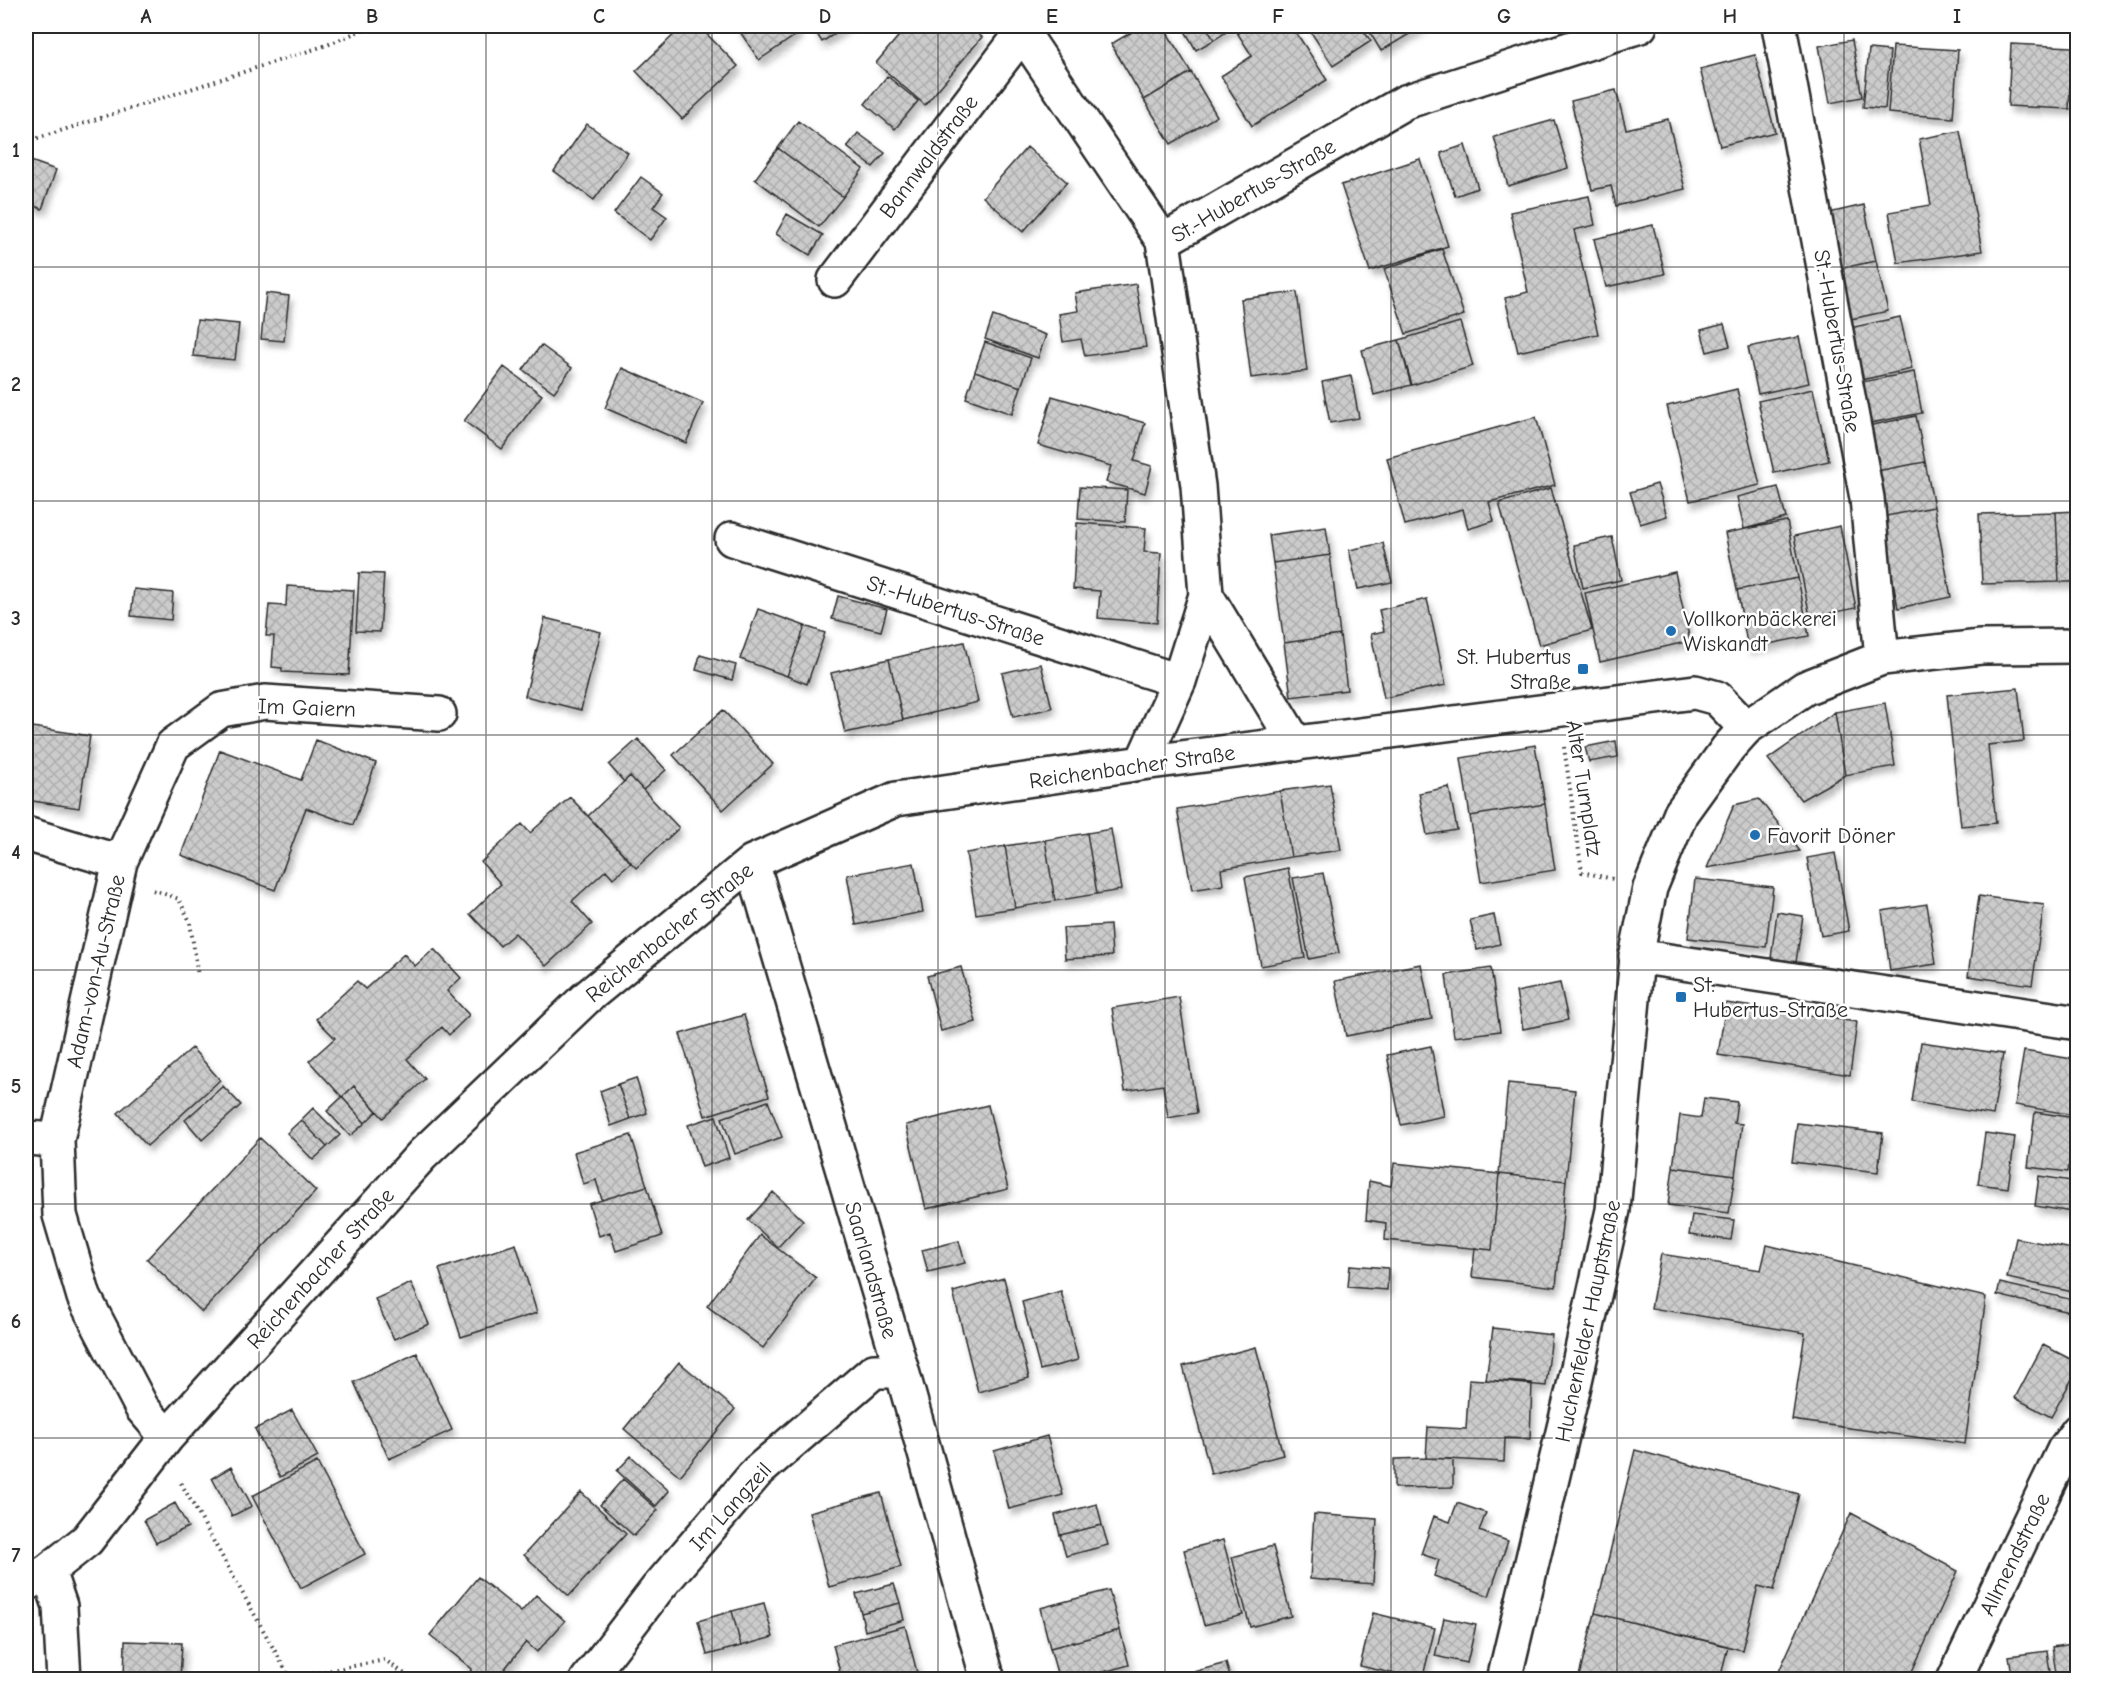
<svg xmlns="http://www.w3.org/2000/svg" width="2103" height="1705" font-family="'Comic Neue',sans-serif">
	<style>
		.building { fill: url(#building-cross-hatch); stroke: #2b2b2b; stroke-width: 1.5; filter: url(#shadow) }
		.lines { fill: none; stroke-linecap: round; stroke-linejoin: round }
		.minor-casing { stroke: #2b2b2b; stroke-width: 38 }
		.major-casing { stroke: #2b2b2b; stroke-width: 38 }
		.path { stroke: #2b2b2b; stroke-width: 4; stroke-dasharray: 1.5 4.5; stroke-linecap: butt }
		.minor { stroke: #fff; stroke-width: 33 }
		.major { stroke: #fff; stroke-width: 33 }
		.grid { fill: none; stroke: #2b2b2b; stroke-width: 1.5; stroke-opacity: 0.55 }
		.poi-dot { fill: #1f6fb2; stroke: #fff; stroke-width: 2 }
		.labels { text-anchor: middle; stroke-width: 5; stroke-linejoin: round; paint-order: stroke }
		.street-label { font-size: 22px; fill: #2b2b2b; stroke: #fff }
		.poi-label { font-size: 22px; fill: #2b2b2b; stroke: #fff; text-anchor: start }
		.neatline { fill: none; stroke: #2b2b2b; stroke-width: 2 }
		.grid-label { font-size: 20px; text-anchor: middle; font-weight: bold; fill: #2b2b2b }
	</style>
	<defs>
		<pattern id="building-cross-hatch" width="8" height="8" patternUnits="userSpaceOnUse" patternTransform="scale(1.5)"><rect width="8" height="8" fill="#cbcbcb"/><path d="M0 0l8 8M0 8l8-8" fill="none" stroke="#aeaeae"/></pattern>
		<filter id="shadow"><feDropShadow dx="3.5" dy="6" stdDeviation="3" flood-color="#0004"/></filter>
	</defs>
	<rect width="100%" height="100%" fill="#fff"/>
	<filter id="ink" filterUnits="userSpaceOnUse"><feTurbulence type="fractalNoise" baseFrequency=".0167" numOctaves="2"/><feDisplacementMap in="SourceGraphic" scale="12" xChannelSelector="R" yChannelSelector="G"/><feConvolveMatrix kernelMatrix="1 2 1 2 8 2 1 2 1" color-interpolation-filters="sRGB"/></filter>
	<g filter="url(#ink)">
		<path class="building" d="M683 26H699L738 66 682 119 636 71Z
			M736 26H795L799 33 759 60Z
			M812 26H847L822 42Z
			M907 26H968L982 37 925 105 876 63Z
			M1142 26H1163L1191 72 1144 100 1111 44Z
			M1182 26H1206L1214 40 1196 50Z
			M1206 26H1233L1234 27 1214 40Z
			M1233 26H1292L1327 80 1252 126 1221 76 1252 56Z
			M1307 26H1360L1371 41 1333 66Z
			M1366 26H1423L1381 51Z
			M1852 40 1862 97 1830 103 1819 46Z
			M2011 44 2072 47 2069 109 2008 106Z
			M1893 46 1958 50 1953 118 1888 113Z
			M2072 47H2078V110L2069 109Z
			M1869 49 1890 51 1885 109 1863 107Z
			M1755 55 1775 132 1720 146 1700 69Z
			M1191 72 1217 116 1171 144 1144 100Z
			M887 76 918 101 895 129 865 104Z
			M1616 90 1626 129 1668 119 1685 189 1616 206 1611 186 1592 190 1571 101Z
			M1554 120 1568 168 1508 186 1494 137Z
			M798 121 863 169 843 197 778 148Z
			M587 124 628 153 594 200 554 171Z
			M1960 131 1982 251 1898 263 1889 212 1931 205 1919 139Z
			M858 133 885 153 873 167 847 147Z
			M1465 145 1478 188 1455 196 1441 153Z
			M1027 147 1067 182 1023 232 983 197Z
			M778 148 843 197 819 227 755 179Z
			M1420 159 1448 246 1370 271 1341 185Z
			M28 160 56 170 42 209 26 203Z
			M641 177 663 193 653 207 667 217 650 240 614 213Z
			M1589 196 1595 225 1574 230 1598 334 1518 352 1505 298 1528 292 1510 212Z
			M1864 205 1876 261 1832 270 1820 215Z
			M787 214 823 235 810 255 776 234Z
			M1653 225 1665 274 1606 287 1594 239Z
			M1442 249 1464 315 1406 334 1384 269Z
			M1876 261 1888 311 1842 321 1832 270Z
			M1136 284 1146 347 1085 356 1081 339 1063 342 1059 314 1078 311 1075 293Z
			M1297 292 1307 371 1251 378 1241 299Z
			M266 293 289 296 284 341 261 339Z
			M993 316 1046 335 1038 358 985 339Z
			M1900 317 1912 369 1856 381 1845 329Z
			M197 320 239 324 235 360 193 356Z
			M1460 322 1473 366 1412 385 1399 340Z
			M1724 324 1730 346 1707 352 1701 330Z
			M1799 337 1809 383 1758 394 1748 347Z
			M1399 340 1411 385 1374 395 1362 350Z
			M985 342 1031 358 1021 387 975 371Z
			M541 345 572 368 554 392 523 370Z
			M504 367 542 395 502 449 464 421Z
			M622 368 703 403 686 443 605 408Z
			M975 371 1021 387 1012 414 966 398Z
			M1914 372 1922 413 1860 425 1852 384Z
			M1351 376 1359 418 1330 423 1322 382Z
			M1737 389 1760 485 1690 501 1667 406Z
			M1813 389 1829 461 1774 473 1758 401Z
			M1052 396 1145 423 1134 461 1152 466 1145 493 1106 482 1111 466 1038 445Z
			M1916 416 1925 462 1871 472 1863 427Z
			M1536 417 1555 485 1489 502 1494 521 1468 529 1463 509 1405 525 1387 458Z
			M1925 462 1934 507 1881 517 1871 472Z
			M1657 484 1667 516 1640 524 1630 492Z
			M1080 487 1127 490 1125 522 1078 519Z
			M1778 487 1786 518 1744 529 1737 497Z
			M1551 488 1592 630 1539 645 1499 503Z
			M1934 507 1951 597 1898 608 1881 517Z
			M2078 511V582H2059L2056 512Z
			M2056 512 2059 582 1982 584 1979 514Z
			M1787 521 1798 578 1737 590 1725 533Z
			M1077 523 1146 528 1144 552 1161 553 1157 623 1098 618 1100 591 1073 589Z
			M1840 526 1856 608 1810 617 1794 536Z
			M1326 527 1330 555 1273 563 1269 535Z
			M1612 537 1621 580 1583 588 1574 545Z
			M1383 543 1392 582 1358 589 1349 550Z
			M1330 555 1340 635 1284 643 1273 563Z
			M1675 572 1690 641 1600 662 1585 593Z
			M359 573 384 574 380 632 356 631Z
			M1798 578 1809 636 1748 648 1737 590Z
			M287 586 354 590 349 675 282 672V668L272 667 274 636H266L269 605 286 606Z
			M134 589 173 593 171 620 131 616Z
			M838 596 887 609 881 631 832 619Z
			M1427 599 1446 685 1384 698 1371 634 1384 631 1379 610Z
			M758 609 805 626 787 676 740 659Z
			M545 618 601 632 581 710 525 696Z
			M805 626 825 633 807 684 787 676Z
			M1340 635 1347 690 1291 697 1284 643Z
			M964 642 978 702 903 720 889 659Z
			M700 655 736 665 732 680 696 670Z
			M889 659 903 720 845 733 831 673Z
			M1041 664 1052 708 1013 717 1002 673Z
			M2018 688 2024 741 1988 745 1996 823 1961 826 1947 695Z
			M1885 703 1895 766 1845 775 1835 712Z
			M723 710 773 764 723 810 673 755Z
			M1835 712 1845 775 1801 800 1768 759Z
			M26 726 90 736 79 808 26 800Z
			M638 739 666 770 643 790 630 776 624 782 609 765Z
			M316 740 376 763 353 825 306 808 275 890 181 855 220 750 301 780Z
			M1616 741 1618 757 1589 762 1585 747Z
			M1535 745 1545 804 1470 816 1461 758Z
			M630 776 679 828 636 868 588 816Z
			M1330 784 1341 850 1291 857 1280 791Z
			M1449 787 1457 830 1427 835 1419 793Z
			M1280 791 1291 857 1221 869 1223 885 1192 890 1177 809Z
			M570 797 631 862 613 878 606 870 572 901 592 924 546 966 515 933 500 946 470 914 501 884 481 862 522 824 530 833Z
			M1759 799 1800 851 1707 868 1734 805Z
			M1545 804 1555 870 1481 882 1470 816Z
			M1111 829 1121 890 1097 894 1087 833Z
			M1087 833 1097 894 1055 901 1045 840Z
			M1045 840 1055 901 1015 908 1005 846Z
			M1005 846 1015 908 976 914 966 853Z
			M1835 853 1849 931 1821 936 1807 858Z
			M914 863 923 912 856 925 847 875Z
			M1288 868 1305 958 1261 966 1245 877Z
			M1323 873 1339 953 1309 959 1293 878Z
			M1695 879 1773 887 1766 947 1688 938Z
			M1979 896 2044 905 2032 985 1968 976Z
			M1927 904 1936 964 1890 971 1882 911Z
			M1777 912 1803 916 1796 962 1771 958Z
			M1494 915 1500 944 1477 950 1470 920Z
			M1110 925 1112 956 1065 959 1063 928Z
			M434 949 461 978 447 991 469 1015 449 1035 442 1027 407 1059 425 1079 383 1118 354 1086 342 1097 309 1061 335 1038 316 1019 357 981 365 989 404 954 415 966Z
			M1421 964 1432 1019 1346 1036 1335 981Z
			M961 967 976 1022 941 1031 927 976Z
			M1491 968 1500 1031 1454 1037 1446 975Z
			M1560 983 1568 1020 1523 1029 1516 992Z
			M1179 997 1197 1113 1168 1118 1163 1085 1125 1091 1112 1008Z
			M1726 1003 1857 1022 1850 1075 1718 1055Z
			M744 1015 769 1096 705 1116 680 1034Z
			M1921 1042 2003 1054 1993 1115 1912 1102Z
			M1431 1046 1444 1116 1401 1125 1387 1055Z
			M192 1048 220 1080 147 1146 118 1113Z
			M2024 1051 2078 1060V1095L2074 1115 2015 1105Z
			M636 1078 647 1113 630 1119 618 1084Z
			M1508 1083 1575 1090 1566 1181 1499 1174Z
			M618 1084 630 1119 611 1126 600 1091Z
			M223 1086 241 1105 202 1140 185 1120Z
			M354 1086 377 1111 365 1123 342 1097Z
			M342 1097 365 1123 350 1136 327 1111Z
			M1704 1098 1737 1102 1734 1123 1742 1124 1735 1175 1673 1167 1680 1115 1701 1118Z
			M768 1101 782 1137 735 1154 722 1118Z
			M988 1105 1008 1189 926 1209 906 1125Z
			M313 1108 340 1135 327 1147 301 1120Z
			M2035 1112 2075 1118 2068 1172 2028 1167Z
			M716 1116 729 1158 702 1167 688 1125Z
			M301 1120 327 1147 313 1160 287 1133Z
			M1797 1123 1883 1133 1878 1172 1792 1162Z
			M1985 1133 2015 1137 2008 1188 1978 1184Z
			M631 1135 647 1186 602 1200 596 1180 583 1184 574 1152Z
			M260 1138 316 1191 202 1312 147 1259Z
			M1394 1163 1499 1174 1492 1250 1385 1240 1386 1223 1366 1220 1369 1181 1391 1186Z
			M1673 1167 1735 1175 1729 1213 1668 1205Z
			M1499 1174 1566 1181 1556 1287 1472 1277 1475 1248 1492 1250Z
			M2039 1176 2078 1182V1213L2035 1206Z
			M647 1186 662 1236 616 1251 610 1232 599 1236 589 1204Z
			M773 1192 803 1220 778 1247 748 1220Z
			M1692 1215 1734 1220 1731 1240 1689 1235Z
			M760 1235 816 1278 763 1348 707 1306Z
			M2016 1238 2078 1250V1293L2007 1278Z
			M959 1241 965 1263 928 1272 922 1250Z
			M516 1244 537 1313 461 1337 439 1269Z
			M1767 1245 1986 1297 1965 1444 1792 1420 1805 1333 1651 1308 1661 1254 1761 1270Z
			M1350 1265 1388 1268 1387 1290 1348 1287Z
			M1004 1278 1029 1378 978 1392 953 1292Z
			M411 1283 429 1324 394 1339 375 1299Z
			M2000 1283 2078 1301V1314L1997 1295Z
			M1061 1291 1078 1360 1040 1370 1022 1302Z
			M1493 1328 1552 1335 1546 1386 1486 1380Z
			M2043 1345 2078 1363V1368L2051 1417 2015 1398Z
			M1256 1347 1283 1455 1211 1474 1183 1366Z
			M417 1353 452 1430 389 1459 354 1382Z
			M679 1362 735 1409 680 1476 624 1429Z
			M1469 1379 1532 1383 1530 1439 1505 1438 1504 1462 1426 1458 1428 1427 1466 1429Z
			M292 1410 318 1457 280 1477 255 1429Z
			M1047 1436 1063 1495 1009 1509 994 1451Z
			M1635 1450 1799 1494 1774 1590 1758 1586 1742 1650 1595 1613Z
			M631 1456 669 1491 656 1506 617 1471Z
			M1426 1458 1453 1459V1487L1394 1488V1459Z
			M317 1462 365 1554 301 1588 252 1496Z
			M231 1467 252 1506 232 1516 212 1478Z
			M623 1479 658 1510 634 1536 600 1505Z
			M581 1492 626 1534 569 1596 524 1555Z
			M881 1493 901 1567 829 1587 809 1512Z
			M175 1503 188 1527 156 1543 144 1520Z
			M1457 1503 1486 1513 1479 1531 1508 1541 1489 1596 1434 1576 1439 1560 1421 1554 1434 1516 1450 1522Z
			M1097 1504 1102 1525 1060 1535 1055 1515Z
			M1851 1513 1958 1571 1908 1680H1775Z
			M1314 1514 1377 1519 1373 1584 1310 1579Z
			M1102 1525 1108 1545 1066 1556 1060 1535Z
			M1223 1540 1243 1615 1204 1625 1184 1550Z
			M1273 1546 1291 1616 1250 1627 1232 1557Z
			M478 1577 521 1612 536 1595 565 1621 537 1652 526 1642 496 1680H468L466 1678 472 1669 430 1635Z
			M894 1584 900 1603 861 1613 856 1594Z
			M1109 1590 1120 1630 1050 1648 1040 1608Z
			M764 1603 773 1637 741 1646 732 1611Z
			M900 1603 904 1620 865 1631 861 1613Z
			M732 1611 741 1646 707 1655 698 1621Z
			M1373 1613 1435 1628 1422 1680 1360 1666Z
			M1595 1613 1728 1646 1720 1680H1578Z
			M1444 1618 1476 1625 1467 1663 1435 1656Z
			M905 1626 919 1680H842L833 1645Z
			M1120 1630 1129 1665 1074 1680H1059L1050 1648Z
			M125 1641 182 1643 180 1680H124Z
			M2078 1643V1678L2057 1680 2052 1647Z
			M2047 1651 2051 1680H2013L2009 1656Z
			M1226 1663 1231 1680H1168V1679Z"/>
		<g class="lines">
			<g class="minor-casing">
				<path id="minor" d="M1018 26 1163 241
					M1779 26 1867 498 1882 658
					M835 280 1022 33
					M732 539 1179 681
					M1296 744 1206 595 1198 486 1163 241 1405 102 1640 26
					M1142 763 1179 681 1206 595
					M26 834 120 862 57 1140 60 1215 84 1297 142 1408 167 1437
					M120 862 173 745 221 710 265 702 439 714
					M752 862 902 1371 988 1680
					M1636 956 2078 1023
					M26 1138 57 1140
					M48 1571 60 1606 64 1680
					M26 1584 48 1571 87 1540 167 1437 422 1155 585 999 752 862 896 799 1142 763 1695 692 1717 698 1746 728
					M587 1680 657 1589 757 1472 874 1371H902
					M1954 1680 2064 1450 2078 1431"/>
			</g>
			<g class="major-casing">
				<path id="major" d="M1504 1680 1573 1390 1613 1210 1638 947 1650 888 1681 813 1728 748 1746 728 1805 688 1882 658 1981 647 2078 646"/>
			</g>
			<path class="path" d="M26 142 327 45 371 26
				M1564 747 1582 872 1613 879
				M153 890 179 899 190 922 198 976
				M181 1483 290 1678 385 1660 413 1680"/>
			<use href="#minor" class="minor"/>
			<use href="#major" class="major"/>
		</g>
	</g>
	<path class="grid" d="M259 26V1680M486 26V1680M712 26V1680M938 26V1680M1165 26V1680M1391 26V1680M1617 26V1680M1844 26V1680M26 267H2078M26 501H2078M26 735H2078M26 970H2078M26 1204H2078M26 1438H2078"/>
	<g class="poi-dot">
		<circle cx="1671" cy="631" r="6"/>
		<rect x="1577" y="663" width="12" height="12" rx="3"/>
		<circle cx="1755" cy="835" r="6"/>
		<rect x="1675" y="991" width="12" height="12" rx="3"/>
	</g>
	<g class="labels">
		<g class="street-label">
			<text transform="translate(928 156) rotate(-53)" y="8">Bannwaldstraße</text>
			<text transform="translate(1253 190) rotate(-30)" y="8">St.-Hubertus-Straße</text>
			<text transform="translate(1838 341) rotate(80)" y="8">St.-Hubertus-Straße</text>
			<text transform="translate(956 610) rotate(18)" y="8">St.-Hubertus-Straße</text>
			<text transform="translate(307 707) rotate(2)" y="8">Im Gaiern</text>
			<text transform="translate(1132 766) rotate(-8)" y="8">Reichenbacher Straße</text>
			<text transform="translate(1585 788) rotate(81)" y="8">Alter Turnplatz</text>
			<text transform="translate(669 932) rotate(-39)" y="8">Reichenbacher Straße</text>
			<text transform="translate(95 971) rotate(-77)" y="8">Adam-von-Au-Straße</text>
			<text transform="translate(320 1268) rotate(-48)" y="8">Reichenbacher Straße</text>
			<text transform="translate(872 1270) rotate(74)" y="8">Saarlandstraße</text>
			<text transform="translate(1587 1321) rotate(-78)" y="8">Huchenfelder Hauptstraße</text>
			<text transform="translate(730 1506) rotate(-48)" y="8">Im Langzeil</text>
			<text transform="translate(2014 1554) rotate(-64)" y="8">Allmendstraße</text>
		</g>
		<g class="poi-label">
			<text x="1683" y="626">Vollkornbäckerei<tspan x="1683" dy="25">Wiskandt</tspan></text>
			<text x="1571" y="664" text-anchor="end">St. Hubertus<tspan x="1571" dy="25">Straße</tspan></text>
			<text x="1767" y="843">Favorit Döner</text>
			<text x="1693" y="992">St.<tspan x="1693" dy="25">Hubertus-Straße</tspan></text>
		</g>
	</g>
	<rect width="2103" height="1705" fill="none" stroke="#fff" stroke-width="66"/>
	<rect x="33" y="33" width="2037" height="1639" class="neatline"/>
	<g class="grid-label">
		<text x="146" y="23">A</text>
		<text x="372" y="23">B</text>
		<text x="599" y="23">C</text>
		<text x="825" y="23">D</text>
		<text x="1052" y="23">E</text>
		<text x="1278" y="23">F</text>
		<text x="1504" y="23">G</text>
		<text x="1730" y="23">H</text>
		<text x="1957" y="23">I</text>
		<text x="16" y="157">1</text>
		<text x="16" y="391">2</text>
		<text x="16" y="625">3</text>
		<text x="16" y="859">4</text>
		<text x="16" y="1093">5</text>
		<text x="16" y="1328">6</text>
		<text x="16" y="1562">7</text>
	</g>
</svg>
